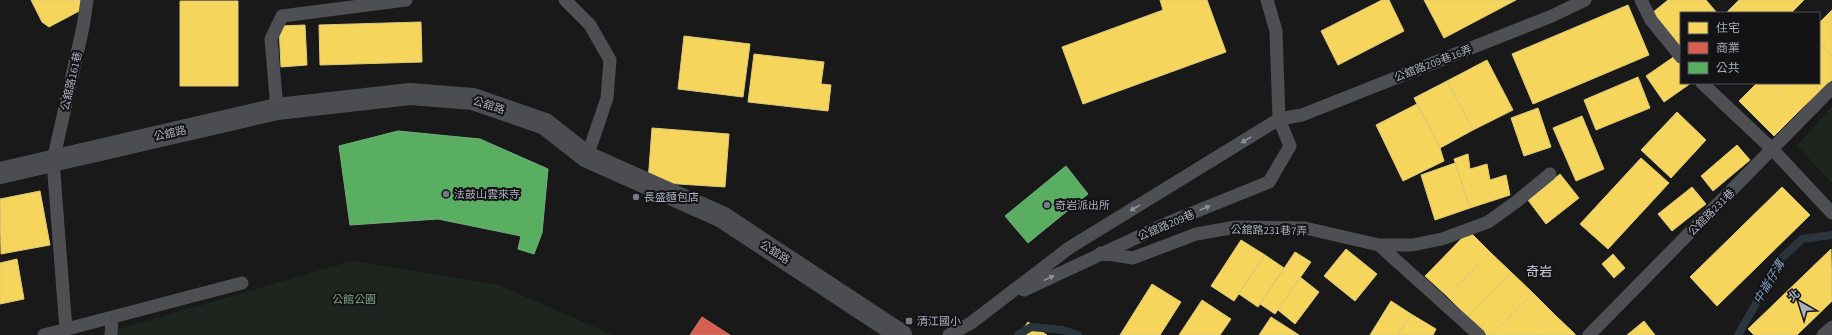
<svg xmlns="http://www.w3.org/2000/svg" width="1832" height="335" font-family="'Source Sans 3','Noto Sans TC',sans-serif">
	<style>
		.green { fill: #1d251e }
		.homes { fill: #f6d55c; stroke: #dfca79 }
		.shops { fill: #d6604d; stroke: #c9786e }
		.public { fill: #5aae61; stroke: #72ae7c }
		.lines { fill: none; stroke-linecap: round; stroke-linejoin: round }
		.stream { stroke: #2b353d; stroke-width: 8 }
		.lane { stroke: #4d4f53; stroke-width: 13 }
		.secondary { stroke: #4c4d51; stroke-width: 22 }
		.oneway { fill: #8e929c }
		.poi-dot { fill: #777a83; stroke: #131316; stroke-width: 1.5 }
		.labels { text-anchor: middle; stroke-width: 4; stroke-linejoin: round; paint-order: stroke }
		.street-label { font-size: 11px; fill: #aaafbc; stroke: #131316 }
		.poi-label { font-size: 11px; fill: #aaafbc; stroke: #131316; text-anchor: start }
		.park-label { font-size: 11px; fill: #7fa882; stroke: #131316 }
		.water-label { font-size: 12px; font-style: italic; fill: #7e9db9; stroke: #131316 }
		.quarter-label { font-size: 13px; fill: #cbced7; stroke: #131316 }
	</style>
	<rect width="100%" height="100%" fill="#19191a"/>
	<path class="green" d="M1832 106V183L1797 146Z
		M351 261 496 284 613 335H99Z"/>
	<path class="homes" d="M31 0H81L85 8 49 27 42 22Z
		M1160 0H1207L1226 52 1083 104 1062 47 1163 10Z
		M1382 0H1389L1404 31 1338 65 1321 31Z
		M1424 0H1516L1444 38Z
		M1668 0H1706L1712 7 1704 13H1681V32L1672 39 1652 13Z
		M1739 0H1804L1791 13H1726Z
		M180 1H238V86H180Z
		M1628 5 1649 55 1533 104 1512 54Z
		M1712 7 1717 13H1704Z
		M1832 10V56L1819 42V23Z
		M421 22 422 62 320 65 319 25Z
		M305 25 307 65 281 67 279 26Z
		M1681 32V50L1672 39Z
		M684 36 750 44 743 97 678 89Z
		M1819 42 1832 56V80L1820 91 1813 83H1819Z
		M754 54 824 62 821 84 831 85 828 111 748 102Z
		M1675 56 1681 65V83H1691L1664 102 1646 76Z
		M1487 60 1513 110 1473 130 1447 81Z
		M1638 77 1650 108 1596 130 1584 100Z
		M1447 81 1473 130 1440 148 1414 98Z
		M1757 83H1767L1797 113 1774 136 1739 101Z
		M1767 83H1813L1820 91 1797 113Z
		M1417 104 1440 148 1444 161 1403 181 1376 125Z
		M1538 108 1551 147 1524 156 1511 118Z
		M1677 112 1706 140 1671 178 1641 150Z
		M1582 116 1604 169 1576 181 1553 128Z
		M652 128 729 134 725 187 648 182Z
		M1737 145 1750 160 1713 191 1701 176Z
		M1468 154 1470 169 1487 164 1490 180 1506 175 1510 195 1470 208 1454 159Z
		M1641 158 1669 183 1608 249 1580 224Z
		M1455 163 1470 208 1435 220 1421 175Z
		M1560 174 1579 198 1546 224 1528 200Z
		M1692 187 1706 204 1672 231 1658 214Z
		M1782 187 1810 215 1717 306 1690 277Z
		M40 191 50 245 1 254 0 199Z
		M1469 231 1490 252 1447 296 1425 276Z
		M1241 240 1265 255 1234 301 1211 286Z
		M1346 249 1377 274 1355 301 1324 276Z
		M1831 249 1832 301 1797 335H1754L1748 329Z
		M1295 252 1311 262 1275 314 1260 304Z
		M1490 252 1511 272 1468 317 1447 296Z
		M1613 254 1625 268 1614 278 1602 264Z
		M1265 255 1284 268 1258 307 1239 294Z
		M17 259 24 299 0 304V263Z
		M1511 272 1533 293 1492 335H1487L1468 317Z
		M1300 277 1319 292 1295 324 1278 310Z
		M1152 284 1181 302 1160 335H1120Z
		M1533 293 1554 314 1533 335H1492Z
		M1202 300 1231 319 1220 335H1179Z
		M1391 301 1411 314 1398 335H1370Z
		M1411 314 1436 329 1433 335H1398Z
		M1554 314 1575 334V335H1533Z
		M1271 317 1299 335H1259Z
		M1644 321 1655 335H1627Z
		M1028 322 1047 335H1019Z"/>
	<path class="shops" d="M702 317 730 335H690Z"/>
	<path class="public" d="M398 131 480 139 548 169 542 233 534 254 518 249 521 236 438 219 350 225 339 146Z
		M1066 166 1088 194 1028 243 1005 216Z"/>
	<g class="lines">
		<path class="stream" d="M1018 335 1031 327 1063 330 1078 335
			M1738 335 1782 258 1802 239 1832 235"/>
		<path class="lane" d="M565 0 590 25 610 60 607 98 587 157
			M1641 0 1651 20 1681 57
			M1702 83 1773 150 1832 213
			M277 109 271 39 282 16 406 0
			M1379 245H1412L1442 239 1488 222 1516 202 1550 174
			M1101 253 1133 258 1196 234 1236 227 1305 228 1379 245 1479 335
			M1024 290 1170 222 1269 182 1290 146 1279 119 1276 31 1267 0
			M66 330 53 161 83 27 87 0
			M44 335 242 283
			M111 335 112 318
			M949 335 971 323 1069 248 1279 119 1302 115 1552 16 1585 0
			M1589 335 1832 88
			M1823 335 1832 327"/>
		<path class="secondary" d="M0 173 277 109 410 94 473 99 545 124 587 157 722 217 901 335"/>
	</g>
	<defs><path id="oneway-solid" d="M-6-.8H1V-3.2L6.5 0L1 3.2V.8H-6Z"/></defs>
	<g class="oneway">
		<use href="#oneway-solid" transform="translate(1246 140) rotate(149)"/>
		<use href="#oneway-solid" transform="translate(1135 208) rotate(149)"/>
		<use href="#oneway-solid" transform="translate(1205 208) rotate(-22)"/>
		<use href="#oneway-solid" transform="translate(1049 278) rotate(-26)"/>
	</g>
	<g class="poi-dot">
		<circle cx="446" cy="194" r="4"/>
		<circle cx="636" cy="197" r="4"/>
		<circle cx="1047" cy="205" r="4"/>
		<rect x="905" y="317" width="8" height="8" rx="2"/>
	</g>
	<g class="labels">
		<g class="street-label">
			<text transform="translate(1433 63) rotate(-21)" y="4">公舘路209巷16弄</text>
			<text transform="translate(71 81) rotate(-77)" y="4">公舘路161巷</text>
			<text transform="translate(489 105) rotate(18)" y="4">公舘路</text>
			<text transform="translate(170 133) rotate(-13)" y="4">公舘路</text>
			<text transform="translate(1711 212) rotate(-45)" y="4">公舘路231巷</text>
			<text transform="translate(1166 225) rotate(-23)" y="4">公舘路209巷</text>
			<text transform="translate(1269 230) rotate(1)" y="4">公舘路231巷7弄</text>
			<text transform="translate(775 252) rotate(33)" y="4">公舘路</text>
		</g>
		<g class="poi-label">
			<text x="454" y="198">法鼓山雲來寺</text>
			<text x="644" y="201">長盛麵包店</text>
			<text x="1055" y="209">奇岩派出所</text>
			<text x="917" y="325">清江國小</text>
		</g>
		<g class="park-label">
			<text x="354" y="303">公館公園</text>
		</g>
		<g class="water-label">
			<text transform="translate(1769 282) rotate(-59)" y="4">中崙仔溝</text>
		</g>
		<g class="quarter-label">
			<text x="1539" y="276">奇岩</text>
		</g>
	</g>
	<rect x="1680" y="12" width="140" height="72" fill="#131316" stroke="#4f5158"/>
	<rect x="1688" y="22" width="20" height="12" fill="#f6d55c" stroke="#4f5158"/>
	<text x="1716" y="32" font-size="12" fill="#aaafbc">住宅</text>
	<rect x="1688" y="42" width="20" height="12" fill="#d6604d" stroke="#4f5158"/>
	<text x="1716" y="52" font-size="12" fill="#aaafbc">商業</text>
	<rect x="1688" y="62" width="20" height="12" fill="#5aae61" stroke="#4f5158"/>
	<text x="1716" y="72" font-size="12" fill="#aaafbc">公共</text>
	<g transform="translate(1800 303) rotate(321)" stroke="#131316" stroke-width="3" paint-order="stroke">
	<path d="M0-3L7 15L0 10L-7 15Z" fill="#aaafbc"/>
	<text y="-6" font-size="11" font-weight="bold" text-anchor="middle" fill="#aaafbc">北</text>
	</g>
</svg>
